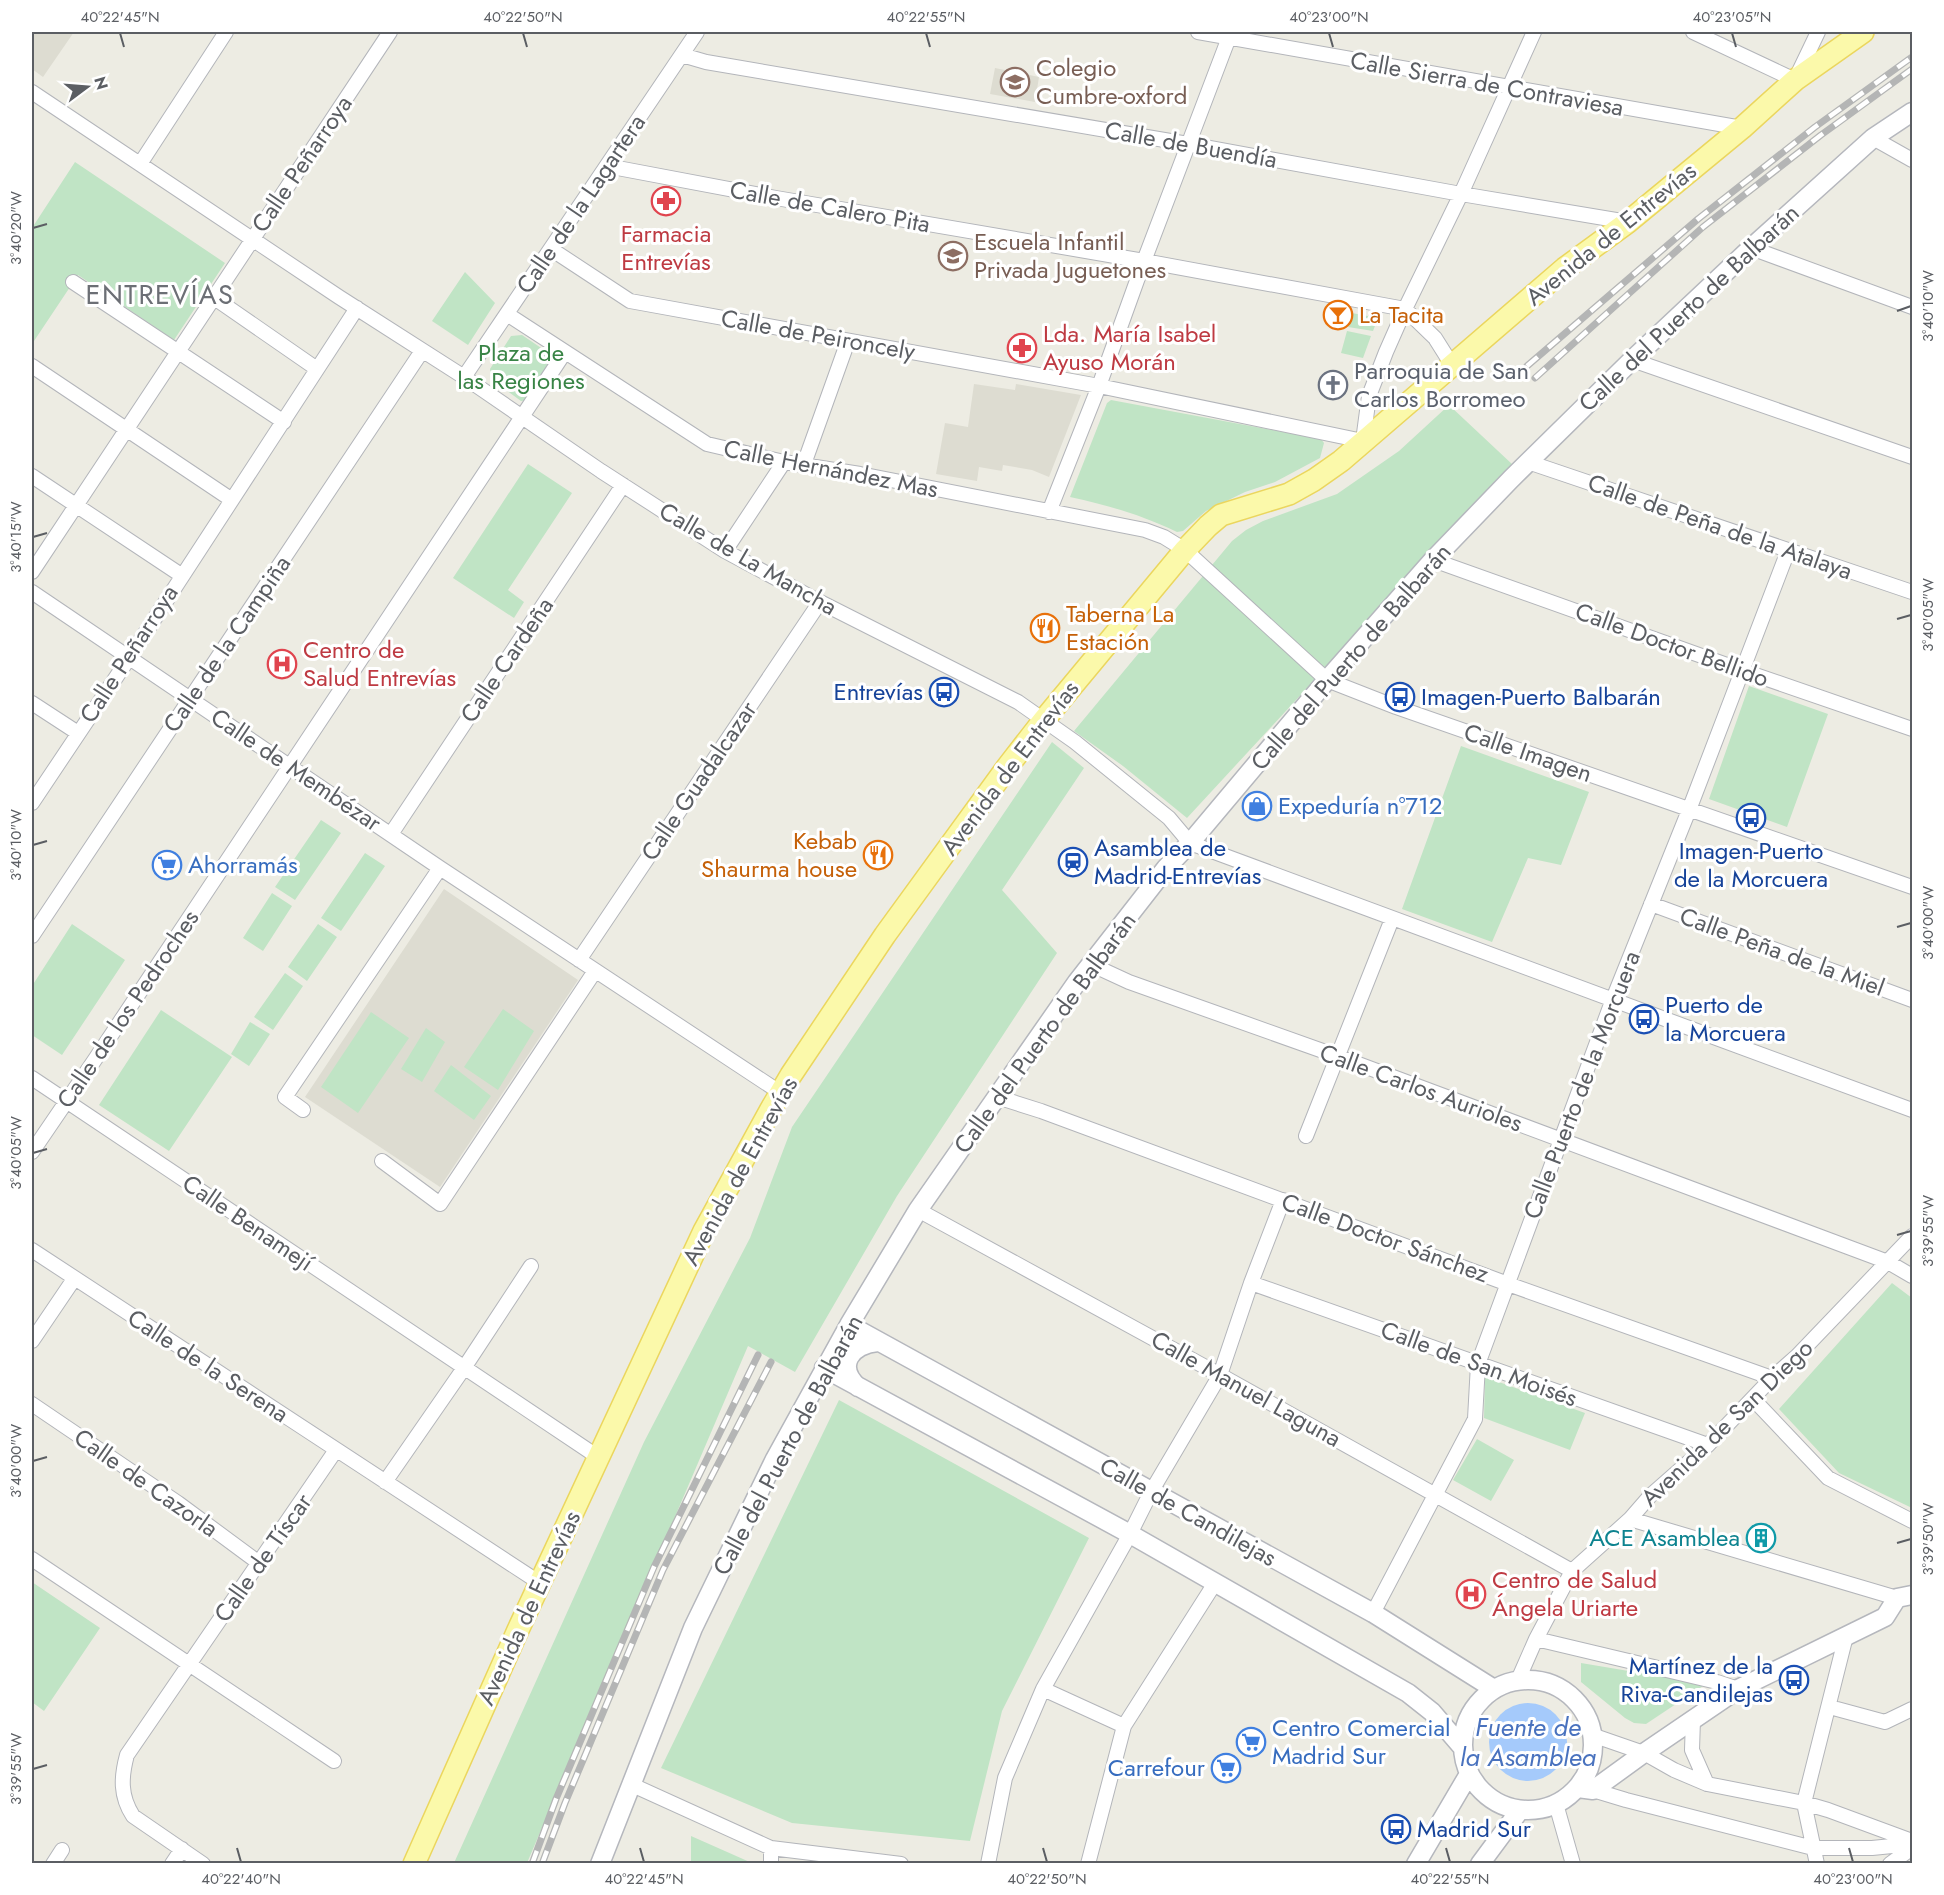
<svg xmlns="http://www.w3.org/2000/svg" width="1944" height="1895" font-family="Jost,sans-serif">
	<style>
		.education { fill: #dddcd1 }
		.green { fill: #c0e4c5 }
		.water { fill: #a5cafb }
		.lines { fill: none; stroke-linecap: round; stroke-linejoin: round }
		.street-casing { stroke: #b3b5ba; stroke-width: 16 }
		.secondary-casing { stroke: #b5b7bd; stroke-width: 21 }
		.primary-casing { stroke: #ebd65e; stroke-width: 24 }
		.street { stroke: #fff; stroke-width: 14 }
		.secondary { stroke: #fff; stroke-width: 18 }
		.primary { stroke: #fbf9aa; stroke-width: 21 }
		.rail-casing { stroke: #b4b5b5; stroke-width: 7 }
		.rail { stroke: #fff; stroke-width: 4.5; stroke-dasharray: 14; stroke-linecap: butt }
		.ticks { fill: none; stroke: #5b5e63; stroke-width: 2 }
		.labels { text-anchor: middle; stroke-width: 6; stroke-linejoin: round; paint-order: stroke }
		.education-label { font-size: 24px; fill: #785e54; stroke: #fff; text-anchor: start }
		.street-label { font-size: 24px; fill: #5b5e63; stroke: #fff }
		.health-label { font-size: 24px; fill: #be3a42; stroke: #fff; text-anchor: start }
		.food-label { font-size: 24px; fill: #c56008; stroke: #fff; text-anchor: start }
		.park-label { font-size: 24px; fill: #398446; stroke: #fff }
		.worship-label { font-size: 24px; fill: #5b616d; stroke: #fff; text-anchor: start }
		.transit-label { font-size: 24px; fill: #164399; stroke: #fff; text-anchor: start }
		.shop-label { font-size: 24px; fill: #366cbe; stroke: #fff; text-anchor: start }
		.culture-label { font-size: 24px; fill: #0d838f; stroke: #fff; text-anchor: end }
		.water-label { font-size: 26px; font-style: italic; fill: #4972be; stroke: #fff }
		.quarter-label { font-size: 27px; letter-spacing: 1.5px; fill: #6c6f75; stroke: #fff }
		.neatline { fill: none; stroke: #5b5e63; stroke-width: 2 }
		.ticks-label { font-size: 15px; text-anchor: middle; fill: #5b5e63 }
	</style>
	<rect width="100%" height="100%" fill="#edece3"/>
	<path class="education" d="M32 32H74L43 77 32 69Z
		M995 68 1039 77 1035 102 990 94Z
		M974 384 1015 390 1016 384 1081 395 1049 477 1032 470 1003 465 1002 471 979 467 977 481 936 474 945 423 968 427Z
		M444 889 578 980 440 1187 305 1097Z"/>
	<path class="green" d="M75 162 225 263 174 340 78 275 32 344V228Z
		M465 272 495 303 468 345 432 321Z
		M1352 313 1378 318 1373 331 1348 327Z
		M1347 331 1371 336 1363 358 1341 353Z
		M522 335 553 356 554 363 528 400 521 401 492 380 490 369 511 336Z
		M1111 400 1321 439 1324 443 1320 458 1275 482 1245 492 1206 511 1183 531 1177 532C1139 514 1110 506 1070 497L1107 403Z
		M1449 405 1513 465 1187 818 1123 766 1074 731 1232 541 1246 530 1263 521 1337 494 1399 451Z
		M528 464 572 493 508 590 524 602 514 618 453 578Z
		M1749 686 1828 714 1787 827 1709 799Z
		M1052 742 1084 768 1002 890 1057 953 897 1196 795 1372 748 1346 527 1863H454L644 1442 750 1238 792 1127Z
		M1461 746 1589 792 1561 865 1528 858 1492 942 1402 909Z
		M321 820 341 833 295 900 275 887Z
		M365 853 385 866 341 931 321 918Z
		M272 893 292 906 263 951 243 938Z
		M72 924 125 960 62 1055 32 1035V986Z
		M318 924 337 937 307 981 288 967Z
		M285 973 303 986 273 1030 254 1017Z
		M503 1009 534 1031 498 1090 464 1067Z
		M161 1010 232 1057 169 1151 99 1105Z
		M371 1012 409 1038 358 1113 321 1087Z
		M250 1022 270 1034 249 1066 231 1054Z
		M426 1028 445 1042 422 1082 401 1069Z
		M451 1065 491 1096 474 1120 434 1091Z
		M1892 1283 1912 1298V1508L1839 1473 1779 1409Z
		M1485 1377 1585 1413 1570 1450 1484 1418Z
		M839 1400 1089 1538 1002 1711 970 1841 792 1823 661 1768Z
		M1477 1439 1514 1460 1491 1501 1453 1480Z
		M32 1582 100 1628 44 1711 32 1702Z
		M1581 1663 1706 1684 1646 1724 1634 1723 1625 1718 1581 1682Z
		M691 1836 752 1863H691Z"/>
	<path class="water" d="M1489 1742a39 39 0 1 1 78 0a39 39 0 1 1-78 0Z"/>
	<g class="lines">
		<g class="street-casing">
			<path id="street" d="M1198 32 1742 128
				M1693 32 1795 80 1818 32
				M682 55 706 62 1188 144 1461 194 1628 222
				M32 92 339 297 464 377 601 471 725 551 820 602 1018 702 1075 742 1169 818 1190 843C1431 932 1671 1022 1912 1110
				M1873 138 1912 160
				M140 164 226 32
				M607 166 776 198 1144 261 1405 309 1435 338 1452 365
				M1751 248 1912 307
				M551 249 630 301 1099 386 1363 441 1369 396 1386 352 1405 309 1461 194 1534 32
				M73 282 284 422
				M213 297 317 369
				M507 314 707 444 784 462 860 474 1145 530 1164 537 1185 550 1327 680 1396 707 1912 887
				M1632 360 1912 457
				M32 366 232 500
				M464 377 697 32
				M1528 462 1912 592
				M804 464 848 341
				M32 476 181 575
				M1049 512 1099 386 1144 261 1231 32
				M725 551 784 462
				M1433 560 1741 670 1912 729
				M32 572 390 32
				M32 592 440 868 781 1093
				M32 703 78 733
				M32 803 129 658 357 308
				M391 834 623 485
				M1651 904 1912 1000
				M32 936 422 351
				M579 960 820 602
				M1090 964 1129 982 1337 1056 1888 1262 1912 1276
				M32 1078 598 1457
				M997 1097 1041 1111 1508 1284 1772 1378
				M303 1110 285 1097 440 868
				M1306 1136 1392 919
				M32 1152 96 1058 565 352
				M382 1161 440 1204 595 971
				M918 1210 1220 1375 1572 1571
				M32 1250 540 1583
				M1251 1283 1708 1445
				M32 1341 74 1279
				M1753 1399 1828 1478 1912 1521
				M32 1404 178 1503 259 1563
				M385 1482 464 1368 531 1266
				M1630 1519 1897 1598
				M32 1559 334 1761
				M1373 1613 1475 1419 1478 1364 1613 999 1689 810 1788 551
				M1536 1639 1717 1682 1738 1689
				M1518 1680 1536 1639 1572 1571 1630 1519 1650 1496 1708 1445 1772 1378 1797 1356 1912 1236
				M1043 1689 1124 1726
				M1837 1709 1885 1722 1912 1709
				M1693 1719 1692 1750 1707 1784
				M1592 1735 1644 1753 1674 1770 1707 1784 1804 1803 1828 1810 1912 1841
				M630 1784 771 1848 901 1864
				M1593 1790 1626 1800 1813 1848H1872L1912 1844
				M1556 1804 1573 1864
				M53 1864 62 1850
				M172 1864 182 1849
				M203 1864 133 1816C120 1796 121 1777 127 1755L336 1450
				M771 1864V1848
				M988 1864 1005 1778 1043 1689 1130 1534 1151 1492 1220 1375 1251 1283 1283 1200
				M1088 1864 1124 1726 1215 1583
				M1817 1864 1804 1803 1846 1636
				M1890 1864 1912 1848"/>
		</g>
		<g class="secondary-casing">
			<path id="secondary" d="M849 1325 1373 1613 1494 1689
				M824 1368 1130 1534 1408 1693 1432 1712 1462 1747
				M858 1387C835 1366 851 1344 878 1342
				M1463 1745a65 65 0 1 1 130 0a65 65 0 1 1-130 0Z
				M1578 1788 1593 1790 1644 1753 1738 1689 1885 1617 1897 1598 1912 1595
				M600 1864 693 1628 775 1459 849 1325 918 1210 1077 982 1166 868 1190 843 1327 680 1433 560 1511 479 1632 360 1751 248 1873 138 1912 112
				M1416 1864 1469 1774
				M1480 1864 1520 1810"/>
		</g>
		<g class="primary-casing">
			<path id="primary" d="M414 1864 518 1630 704 1231 771 1109 791 1075 885 935 1008 766 1043 721 1185 550 1208 526 1221 515 1289 494 1314 480 1341 461 1565 268 1628 222 1742 128 1795 80 1863 32"/>
		</g>
		<use href="#street" class="street"/>
		<use href="#secondary" class="secondary"/>
		<use href="#primary" class="primary"/>
		<g class="rail-casing">
			<path id="rail" d="M1527 366 1698 219 1815 127 1912 57
				M1535 378 1703 227 1821 135 1912 69
				M532 1864 556 1799 654 1567 758 1355
				M542 1864 565 1803 663 1570 771 1362"/>
		</g>
		<use href="#rail" class="rail"/>
	</g>
	<path class="ticks" d="M120 33 124 47M523 33 527 47M926 33 930 47M1329 33 1333 47M1732 33 1736 47M33 228 47 224M1897 311 1911 306M33 537 47 533M1897 619 1911 615M33 845 47 841M1897 927 1911 923M33 1153 47 1149M1897 1235 1911 1231M33 1461 47 1457M1897 1543 1911 1539M33 1769 47 1765M237 1848 241 1862M640 1848 644 1862M1043 1848 1047 1862M1446 1848 1450 1862M1849 1848 1853 1862"/>
	<defs>
		<g id="school-ring" transform="scale(1.5)"><circle r="9.5" fill="#fff" stroke="#8d6e63" stroke-width="1.5"/><path d="M0-5L7-2L0 1L-7-2ZM-4 1L0 2.5L4 1V4Q0 6-4 4Z" fill="#8d6e63"/></g>
		<g id="pharmacy-ring" transform="scale(1.5)"><circle r="9.5" fill="#fff" stroke="#e0444e" stroke-width="1.5"/><path d="M-2-6h4v4h4v4h-4v4h-4v-4h-4v-4h4Z" fill="#e0444e"/></g>
		<g id="bar-ring" transform="scale(1.5)"><circle r="9.5" fill="#fff" stroke="#e8710a" stroke-width="1.5"/><path d="M-6-5H6L.8 .8V4.5H3.5V6h-7V4.5H-.8V.8Z" fill="#e8710a"/></g>
		<g id="church-ring" transform="scale(1.5)"><circle r="9.5" fill="#fff" stroke="#6b7280" stroke-width="1.5"/><path d="M-1.2-6h2.4v3.5h3.3v2.4h-3.3V6h-2.4V-.1h-3.3v-2.4h3.3Z" fill="#6b7280"/></g>
		<g id="restaurant-ring" transform="scale(1.5)"><circle r="9.5" fill="#fff" stroke="#e8710a" stroke-width="1.5"/><path d="M-5-6h1v4h1v-4h1v4h1v-4h1v5L-1.5 .5V6h-2V.5L-5-1ZM5-6V6H3V1.5H1.5Q1.5-4 5-6Z" fill="#e8710a"/></g>
		<g id="hospital-ring" transform="scale(1.5)"><circle r="9.5" fill="#fff" stroke="#e0444e" stroke-width="1.5"/><path d="M-5-5h3v3.5h4V-5h3V5h-3V1.5h-4V5h-3Z" fill="#e0444e"/></g>
		<g id="bus-ring" transform="scale(1.5)"><circle r="9.5" fill="#fff" stroke="#1a4fb4" stroke-width="1.5"/><path d="M-5-6H5V4H4V6H2V4H-2V6H-4V4H-5ZM-3.5-4V0h7V-4ZM-3.5 1.2v1.5H-2V1.2ZM2 1.2v1.5H3.5V1.2Z" fill="#1a4fb4"/></g>
		<g id="shop-ring" transform="scale(1.5)"><circle r="9.5" fill="#fff" stroke="#3f7fe0" stroke-width="1.5"/><path d="M-5-2.5h2.3a2.7 3.5 0 0 1 5.4 0H5L5.5 6h-11ZM-1.5-2.5h3a1.5 2.3 0 0 0-3 0Z" fill="#3f7fe0"/></g>
		<g id="station-ring" transform="scale(1.5)"><circle r="9.5" fill="#fff" stroke="#1a4fb4" stroke-width="1.5"/><path d="M-3-6H3Q5-6 5-4V2Q5 4 3 4L4.5 6H3L1.5 4h-3L-3 6H-4.5L-3 4Q-5 4-5 2V-4Q-5-6-3-6ZM-3.5-4v3h7v-3ZM-3.5 1v1.5H-2V1ZM2 1v1.5H3.5V1Z" fill="#1a4fb4"/></g>
		<g id="supermarket-ring" transform="scale(1.5)"><circle r="9.5" fill="#fff" stroke="#3f7fe0" stroke-width="1.5"/><path d="M-6-5.5h2.5l.6 2H6L4.5 2H-2.5L-4.4-4H-6ZM-1.5 3.2a1.3 1.3 0 1 0 .1 0ZM3 3.2a1.3 1.3 0 1 0 .1 0Z" fill="#3f7fe0"/></g>
		<g id="building-ring" transform="scale(1.5)"><circle r="9.5" fill="#fff" stroke="#0f9aa8" stroke-width="1.5"/><path d="M-4-6H4V6H1V3H-1V6H-4ZM-2.5-4.3h1.7v1.8h-1.7ZM.8-4.3h1.7v1.8H.8ZM-2.5-1h1.7V.8h-1.7ZM.8-1h1.7V.8H.8Z" fill="#0f9aa8"/></g>
	</defs>
	<g fill-rule="evenodd">
		<use href="#school-ring" x="1015" y="82"/>
		<use href="#pharmacy-ring" x="666" y="201"/>
		<use href="#school-ring" x="953" y="256"/>
		<use href="#bar-ring" x="1338" y="315"/>
		<use href="#pharmacy-ring" x="1022" y="348"/>
		<use href="#church-ring" x="1333" y="385"/>
		<use href="#restaurant-ring" x="1045" y="628"/>
		<use href="#hospital-ring" x="282" y="664"/>
		<use href="#bus-ring" x="944" y="692"/>
		<use href="#bus-ring" x="1400" y="697"/>
		<use href="#shop-ring" x="1257" y="806"/>
		<use href="#bus-ring" x="1751" y="818"/>
		<use href="#restaurant-ring" x="878" y="855"/>
		<use href="#station-ring" x="1073" y="862"/>
		<use href="#supermarket-ring" x="167" y="865"/>
		<use href="#bus-ring" x="1644" y="1019"/>
		<use href="#building-ring" x="1761" y="1538"/>
		<use href="#hospital-ring" x="1471" y="1594"/>
		<use href="#bus-ring" x="1794" y="1680"/>
		<use href="#supermarket-ring" x="1251" y="1742"/>
		<use href="#supermarket-ring" x="1226" y="1768"/>
		<use href="#bus-ring" x="1396" y="1829"/>
	</g>
	<g class="labels">
		<g class="education-label">
			<text x="1036" y="76">Colegio<tspan x="1036" dy="28">Cumbre-oxford</tspan></text>
			<text x="974" y="250">Escuela Infantil<tspan x="974" dy="28">Privada Juguetones</tspan></text>
		</g>
		<g class="street-label">
			<text transform="translate(1487 84) rotate(10)" y="8">Calle Sierra de Contraviesa</text>
			<text transform="translate(1191 145) rotate(10)" y="8">Calle de Buendía</text>
			<text transform="translate(302 164) rotate(-56)" y="8">Calle Peñarroya</text>
			<text transform="translate(581 204) rotate(-56)" y="8">Calle de la Lagartera</text>
			<text transform="translate(830 207) rotate(10)" y="8">Calle de Calero Pita</text>
			<text transform="translate(1611 234) rotate(-39)" y="8">Avenida de Entrevías</text>
			<text transform="translate(1689 308) rotate(-43)" y="8">Calle del Puerto de Balbarán</text>
			<text transform="translate(818 335) rotate(10)" y="8">Calle de Peironcely</text>
			<text transform="translate(831 469) rotate(11)" y="8">Calle Hernández Mas</text>
			<text transform="translate(1720 527) rotate(19)" y="8">Calle de Peña de la Atalaya</text>
			<text transform="translate(748 559) rotate(30)" y="8">Calle de La Mancha</text>
			<text transform="translate(227 644) rotate(-56)" y="8">Calle de la Campiña</text>
			<text transform="translate(1672 645) rotate(20)" y="8">Calle Doctor Bellido</text>
			<text transform="translate(129 654) rotate(-57)" y="8">Calle Peñarroya</text>
			<text transform="translate(1351 657) rotate(-49)" y="8">Calle del Puerto de Balbarán</text>
			<text transform="translate(507 660) rotate(-56)" y="8">Calle Cardeña</text>
			<text transform="translate(1528 753) rotate(19)" y="8">Calle Imagen</text>
			<text transform="translate(1010 768) rotate(-53)" y="8">Avenida de Entrevías</text>
			<text transform="translate(296 770) rotate(34)" y="8">Calle de Membézar</text>
			<text transform="translate(699 781) rotate(-56)" y="8">Calle Guadalcazar</text>
			<text transform="translate(1782 952) rotate(20)" y="8">Calle Peña de la Miel</text>
			<text transform="translate(128 1009) rotate(-56)" y="8">Calle de los Pedroches</text>
			<text transform="translate(1045 1033) rotate(-54)" y="8">Calle del Puerto de Balbarán</text>
			<text transform="translate(1582 1085) rotate(-69)" y="8">Calle Puerto de la Morcuera</text>
			<text transform="translate(1421 1088) rotate(20)" y="8">Calle Carlos Aurioles</text>
			<text transform="translate(740 1171) rotate(-61)" y="8">Avenida de Entrevías</text>
			<text transform="translate(248 1223) rotate(34)" y="8">Calle Benamejí</text>
			<text transform="translate(1385 1238) rotate(20)" y="8">Calle Doctor Sánchez</text>
			<text transform="translate(1479 1364) rotate(20)" y="8">Calle de San Moisés</text>
			<text transform="translate(208 1366) rotate(33)" y="8">Calle de la Serena</text>
			<text transform="translate(1246 1389) rotate(29)" y="8">Calle Manuel Laguna</text>
			<text transform="translate(1727 1423) rotate(-44)" y="8">Avenida de San Diego</text>
			<text transform="translate(788 1445) rotate(-62)" y="8">Calle del Puerto de Balbarán</text>
			<text transform="translate(146 1483) rotate(35)" y="8">Calle de Cazorla</text>
			<text transform="translate(1188 1512) rotate(29)" y="8">Calle de Candilejas</text>
			<text transform="translate(263 1558) rotate(-55)" y="8">Calle de Tíscar</text>
			<text transform="translate(529 1608) rotate(-65)" y="8">Avenida de Entrevías</text>
		</g>
		<g class="health-label">
			<text x="666" y="242" text-anchor="middle">Farmacia<tspan x="666" dy="28">Entrevías</tspan></text>
			<text x="1043" y="342">Lda. María Isabel<tspan x="1043" dy="28">Ayuso Morán</tspan></text>
			<text x="303" y="658">Centro de<tspan x="303" dy="28">Salud Entrevías</tspan></text>
			<text x="1492" y="1588">Centro de Salud<tspan x="1492" dy="28">Ángela Uriarte</tspan></text>
		</g>
		<g class="food-label">
			<text x="1359" y="323">La Tacita</text>
			<text x="1066" y="622">Taberna La<tspan x="1066" dy="28">Estación</tspan></text>
			<text x="857" y="849" text-anchor="end">Kebab<tspan x="857" dy="28">Shaurma house</tspan></text>
		</g>
		<g class="park-label">
			<text x="521" y="361">Plaza de<tspan x="521" dy="28">las Regiones</tspan></text>
		</g>
		<g class="worship-label">
			<text x="1354" y="379">Parroquia de San<tspan x="1354" dy="28">Carlos Borromeo</tspan></text>
		</g>
		<g class="transit-label">
			<text x="923" y="700" text-anchor="end">Entrevías</text>
			<text x="1421" y="705">Imagen-Puerto Balbarán</text>
			<text x="1094" y="856">Asamblea de<tspan x="1094" dy="28">Madrid-Entrevías</tspan></text>
			<text x="1751" y="859" text-anchor="middle">Imagen-Puerto<tspan x="1751" dy="28">de la Morcuera</tspan></text>
			<text x="1665" y="1013">Puerto de<tspan x="1665" dy="28">la Morcuera</tspan></text>
			<text x="1773" y="1674" text-anchor="end">Martínez de la<tspan x="1773" dy="28">Riva-Candilejas</tspan></text>
			<text x="1417" y="1837">Madrid Sur</text>
		</g>
		<g class="shop-label">
			<text x="1278" y="814">Expeduría nº712</text>
			<text x="188" y="873">Ahorramás</text>
			<text x="1272" y="1736">Centro Comercial<tspan x="1272" dy="28">Madrid Sur</tspan></text>
			<text x="1205" y="1776" text-anchor="end">Carrefour</text>
		</g>
		<g class="culture-label">
			<text x="1740" y="1546">ACE Asamblea</text>
		</g>
		<g class="water-label">
			<text x="1528" y="1736">Fuente de<tspan x="1528" dy="30">la Asamblea</tspan></text>
		</g>
		<g class="quarter-label">
			<text x="160" y="304">ENTREVÍAS</text>
		</g>
	</g>
	<rect width="1944" height="1895" fill="none" stroke="#ffffff" stroke-width="66"/>
	<g transform="translate(87 87) rotate(74)" stroke="#ffffff" stroke-width="4.5" paint-order="stroke">
	<path d="M0-4.5L10 22L0 15L-10 22Z" fill="#5b5e63"/>
	<text y="-9" font-size="16" font-weight="bold" text-anchor="middle" fill="#5b5e63">N</text>
	</g>
	<rect x="33" y="33" width="1878" height="1829" class="neatline"/>
	<g class="ticks-label">
		<text x="120" y="22">40°22'45"N</text>
		<text x="523" y="22">40°22'50"N</text>
		<text x="926" y="22">40°22'55"N</text>
		<text x="1329" y="22">40°23'00"N</text>
		<text x="1732" y="22">40°23'05"N</text>
		<text transform="translate(16 228) rotate(-90)" y="5">3°40'20"W</text>
		<text transform="translate(1928 306) rotate(-90)" y="5">3°40'10"W</text>
		<text transform="translate(16 537) rotate(-90)" y="5">3°40'15"W</text>
		<text transform="translate(1928 615) rotate(-90)" y="5">3°40'05"W</text>
		<text transform="translate(16 845) rotate(-90)" y="5">3°40'10"W</text>
		<text transform="translate(1928 923) rotate(-90)" y="5">3°40'00"W</text>
		<text transform="translate(16 1153) rotate(-90)" y="5">3°40'05"W</text>
		<text transform="translate(1928 1231) rotate(-90)" y="5">3°39'55"W</text>
		<text transform="translate(16 1461) rotate(-90)" y="5">3°40'00"W</text>
		<text transform="translate(1928 1539) rotate(-90)" y="5">3°39'50"W</text>
		<text transform="translate(16 1769) rotate(-90)" y="5">3°39'55"W</text>
		<text x="241" y="1884">40°22'40"N</text>
		<text x="644" y="1884">40°22'45"N</text>
		<text x="1047" y="1884">40°22'50"N</text>
		<text x="1450" y="1884">40°22'55"N</text>
		<text x="1853" y="1884">40°23'00"N</text>
	</g>
</svg>
